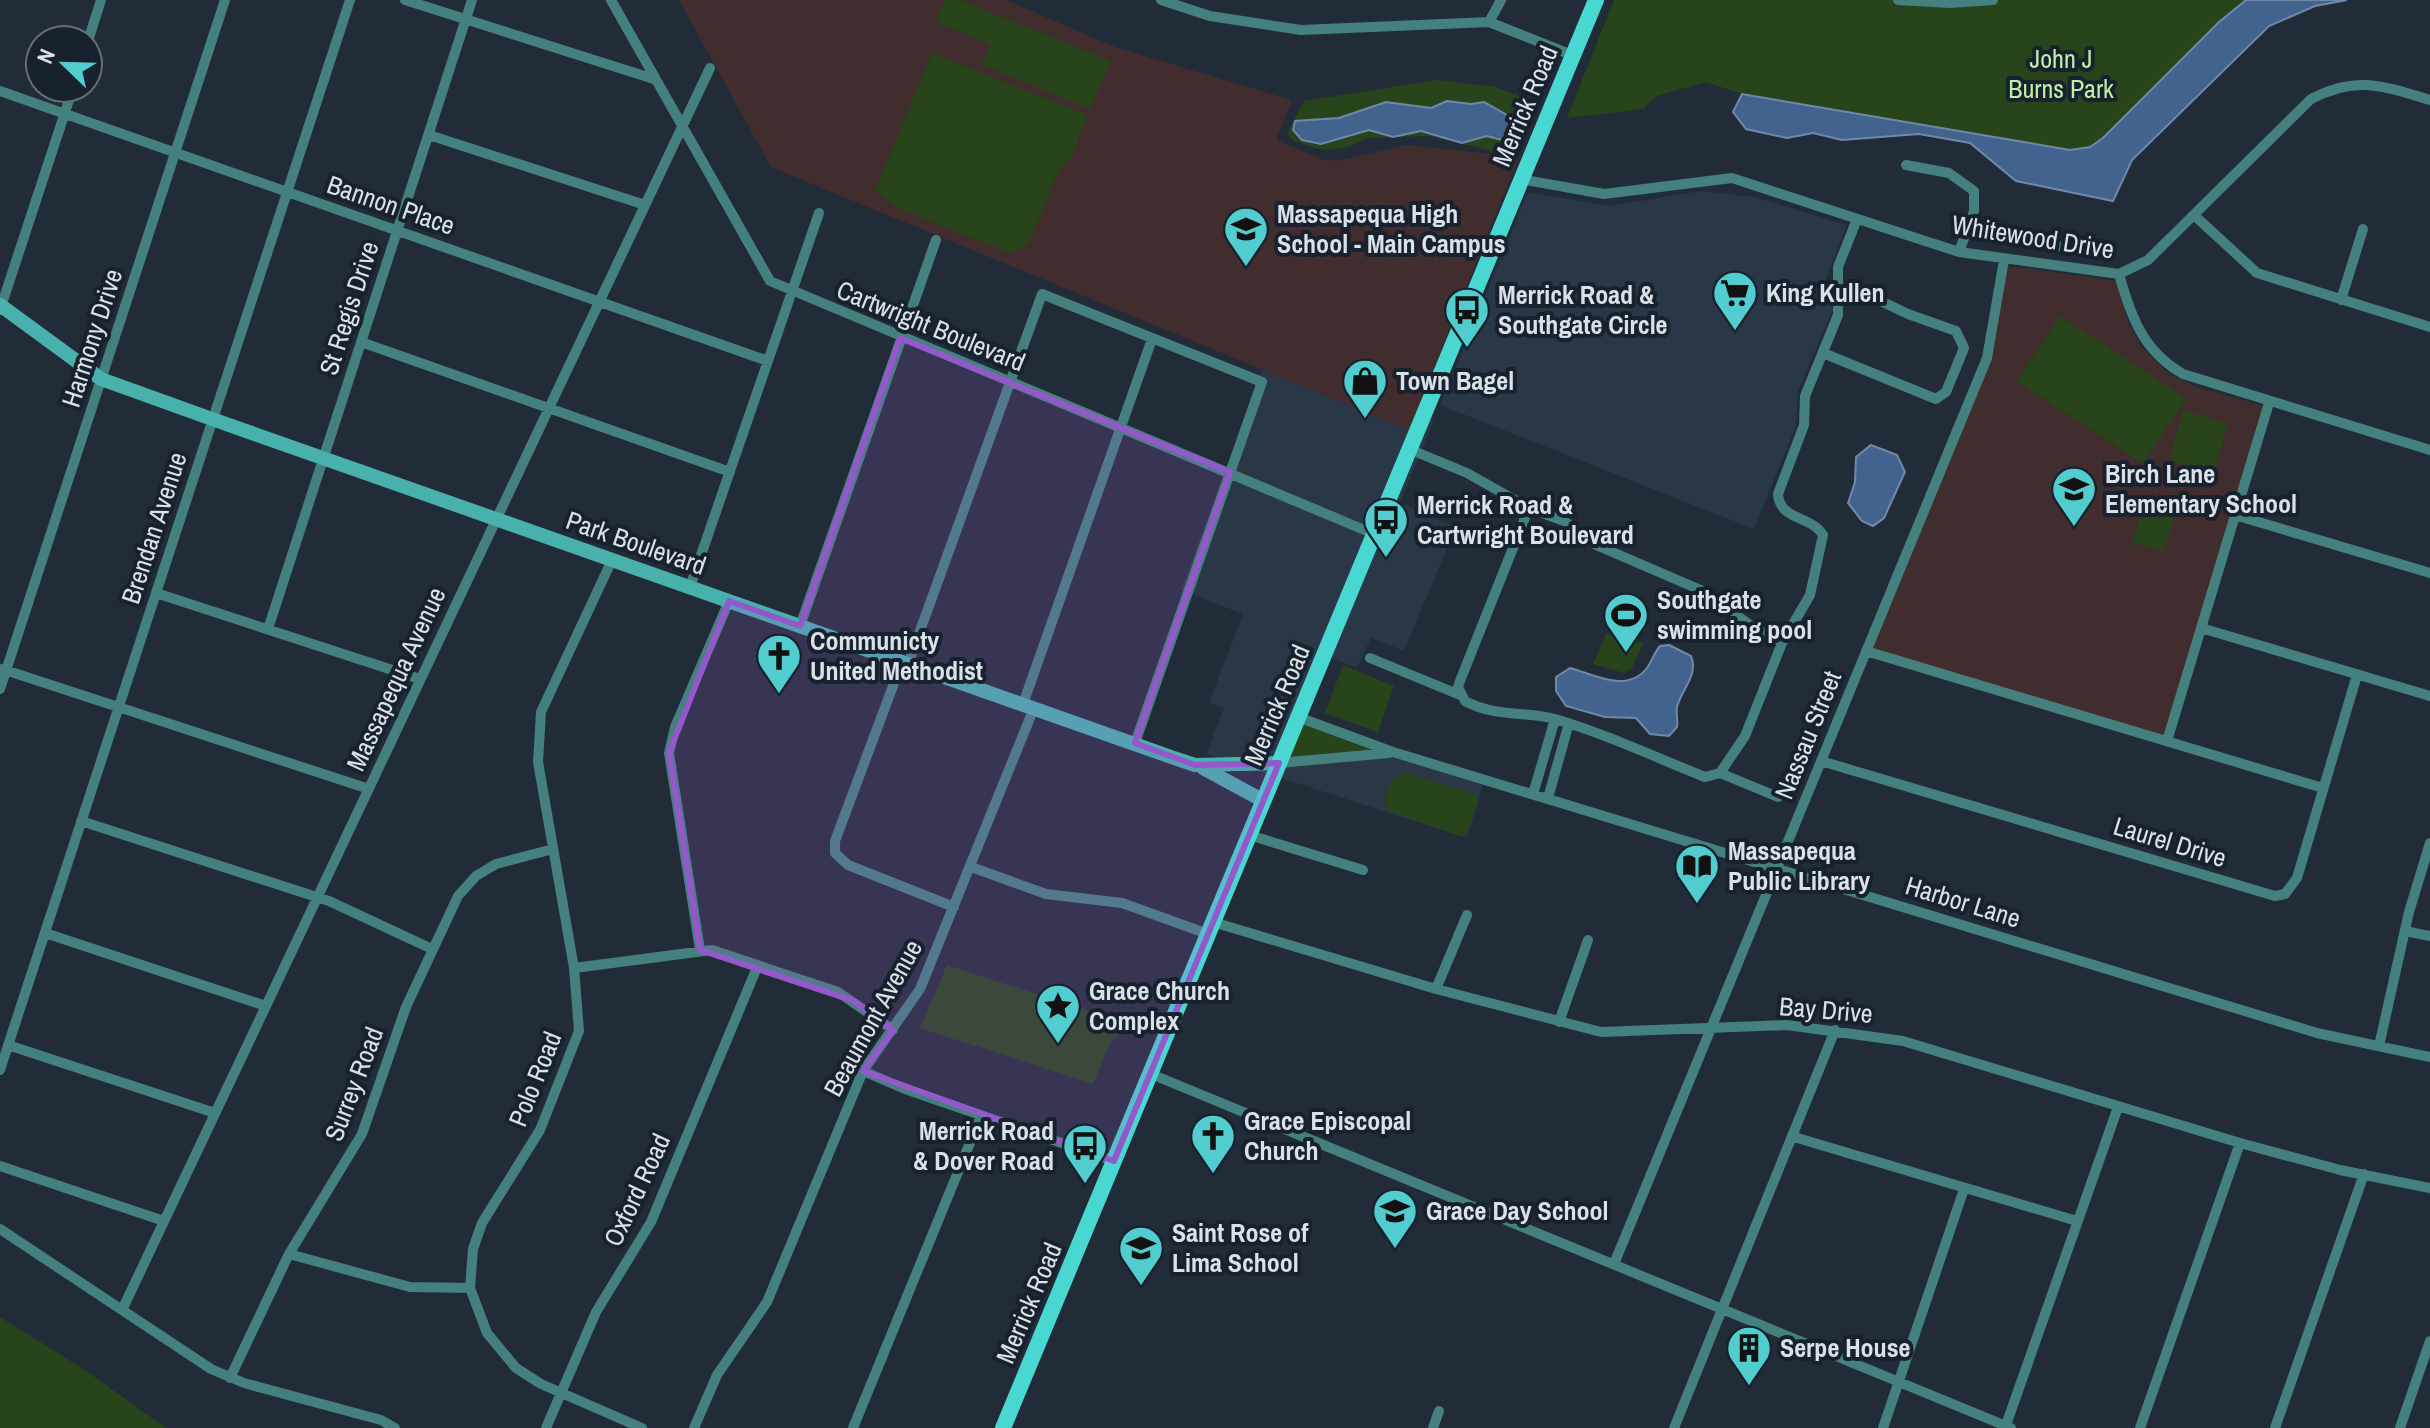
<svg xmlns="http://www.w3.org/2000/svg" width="2430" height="1428" font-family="'Archivo Narrow',sans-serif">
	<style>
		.built { fill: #293747 }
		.education { fill: #412d2d }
		.green { fill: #28441a; fill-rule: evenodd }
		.water { fill: #43638f; stroke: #7089aa; stroke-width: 2 }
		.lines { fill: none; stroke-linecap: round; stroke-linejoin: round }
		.stream { stroke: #7089aa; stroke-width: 3 }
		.street { stroke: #44817e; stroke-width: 10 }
		.secondary { stroke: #49b1ad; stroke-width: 14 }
		.primary { stroke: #49d7d2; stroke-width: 16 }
		.marked { fill: #9359ca; fill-opacity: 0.2; stroke: #9359ca; stroke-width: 6; stroke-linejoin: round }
		.labels { text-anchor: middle; stroke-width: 8; stroke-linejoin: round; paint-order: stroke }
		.park-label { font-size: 26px; fill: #bef1a7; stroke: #18222e }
		.street-label { font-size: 26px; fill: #dae1e9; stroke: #18222e }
		.poi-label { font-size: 26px; font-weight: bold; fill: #dae1e9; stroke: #18222e; text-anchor: start }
	</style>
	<rect width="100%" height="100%" fill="#222c38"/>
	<path class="built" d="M1701 191 1754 197 1847 225 1826 279 1833 309 1798 391 1796 426 1754 529 1440 405 1528 192 1610 206Z
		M1269 351 1408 406 1434 420 1400 503 1456 527 1404 651 1371 638 1357 668 1325 655 1300 716 1485 778 1467 838 1206 754 1224 708 1209 703 1243 614 1181 590Z"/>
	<path class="education" d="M679 0H1006L1115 47 1292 100 1276 140 1321 159 1337 161 1406 145 1519 157 1409 430 771 167Z
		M2008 266 2117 281 2128 322 2140 346 2169 374 2197 387 2264 406 2166 738 1869 650 1993 354Z"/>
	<path class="green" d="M945 0H960L1111 61 1090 109 982 65 990 44 936 22Z
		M1614 0H2246L2218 23 2103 138 2090 147 2070 150 1742 94 1706 82 1656 96 1643 109 1567 118Z
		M932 53 1088 115 1071 158 1059 170 1028 245 1010 253 898 208 875 191Z
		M1437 80 1495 87 1529 100 1505 145 1493 151 1428 136 1367 138 1348 147 1323 150 1294 141 1287 134 1304 101ZM1454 101 1471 104 1484 102 1514 119 1506 141 1487 136 1462 143 1421 131 1393 137 1369 130 1321 144 1295 121 1339 118 1386 102 1431 108Z
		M2060 316 2186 399 2143 464 2017 381Z
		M2183 410 2228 424 2213 474 2170 460Z
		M2142 508 2174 517 2164 551 2132 543Z
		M1606 633 1643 643 1632 668 1624 673 1593 664Z
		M1343 665 1394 686 1378 732 1325 713Z
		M1299 719 1389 752 1281 762Z
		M1405 773 1476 794 1478 803 1466 834 1460 836 1388 811C1382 796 1389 777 1405 773Z
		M947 965 1129 1024 1110 1043 1093 1084 920 1028Z
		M0 1317 85 1370 166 1428H0Z"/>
	<path class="water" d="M2246 0H2347L2315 6 2269 26 2132 160 2113 201 2016 181 1970 143 1919 134 1842 140 1813 133 1787 138 1746 129 1733 112 1742 94 2070 150 2090 147 2103 138 2218 23Z
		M1447 101 1471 104 1484 102 1514 119 1506 141 1487 136 1462 143 1421 131 1393 137 1369 130 1321 144 1302 140 1293 130 1295 121 1339 118 1386 102 1431 108Z
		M1871 445 1897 455 1905 472 1884 518 1873 526 1862 521 1848 503 1855 482 1856 457Z
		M1669 645 1691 656C1699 675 1681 690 1677 707 1676 712 1678 721 1677 727L1669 736 1650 734 1636 718 1605 717 1566 706 1556 691V677L1570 668C1593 674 1627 694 1647 668 1652 661 1654 653 1660 646Z"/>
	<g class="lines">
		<path class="stream" d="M1508 129 1516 131"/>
		<path class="street" d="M405 0 654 79
			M611 0 770 281 1374 534
			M1161 0 1210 16 1301 30 1489 22 1572 55
			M1898 0 1950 3 1993 0
			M1489 22 1501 0
			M88 41 101 0
			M0 91 768 361
			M429 135 645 205
			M1906 165 1949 173 1974 191V211L1959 252
			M1520 179 1604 194 1732 178 1959 252 2119 274 2148 260 2311 99C2357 75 2383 86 2430 100
			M2195 216 2257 273 2430 327
			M1968 230 2090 252
			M2119 274C2131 317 2143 351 2183 374L2430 450
			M2341 300 2363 229
			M0 310 73 88
			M361 342 730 472
			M1823 353 1936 399 1946 392 1964 348 1956 331 1908 314 1864 293 1841 292
			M1409 449 1467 473 1529 508 1564 521 1596 545 1703 591 1750 625 1782 643
			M1529 508 1460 681 1458 687 1465 701C1494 717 1524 711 1555 719 1606 734 1655 757 1705 777L1720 773 1745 736 1782 643 1810 595 1823 535C1811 515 1780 521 1778 494L1804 425 1805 396 1838 315V267L1857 219
			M2235 515 2430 573
			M612 560 541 712 538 762 574 968 579 1031 540 1130 482 1223 473 1249 470 1288 487 1333 516 1368 541 1384 642 1428
			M690 587 819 213
			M156 593 420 679
			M800 626 936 240
			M2201 628 2430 696
			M268 629 472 0
			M1866 651 2323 788
			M1370 658 1460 695
			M902 662 835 841V853L848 865 954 907
			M908 664 1042 294 1262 382 1135 743
			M2 669 369 789
			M0 689 225 0
			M1023 704 1152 339
			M1298 717 1393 752 2317 1033 2430 1057
			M2167 741 2269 403
			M1821 761 2275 896 2285 894 2297 878 2357 675
			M1279 763 1389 753
			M1720 773 1778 797
			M1533 794 1555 719
			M1548 798 1569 723
			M81 821 329 901 432 949
			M1249 835 1363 870
			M971 867 1046 894 1122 903 1208 934
			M1213 922 1436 989 1601 1032 1787 1025 1903 1041 2240 1143 2340 1170 2430 1188
			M2405 931 2430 936
			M45 933 266 1006
			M700 950 669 753 675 727 729 601
			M574 968 712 950 838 992 893 1030
			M1436 989 1467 915
			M1559 1022 1588 940
			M8 1045 215 1113
			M2379 1046 2409 912 2430 843
			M0 1070 350 0
			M863 1071 905 1089 1114 1161
			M1151 1074 2011 1428
			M1794 1137 2077 1221
			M0 1166 164 1221
			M0 1229 211 1369 244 1383 381 1420 395 1428
			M289 1254 410 1287 470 1288
			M1614 1264 1987 358 2004 260
			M123 1308 710 68
			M230 1378 289 1254 362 1134 406 1007 458 896 476 876 496 864 553 849
			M546 1428 596 1312 651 1222 758 965
			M694 1428 717 1375 767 1302 863 1071 920 989 1034 708
			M853 1428 981 1116
			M1433 1428 1439 1411
			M1674 1428 1835 1030
			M1883 1428 1964 1189
			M2005 1428 2118 1107
			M2140 1428 2240 1143
			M2275 1428 2364 1174
			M2400 1428 2430 1341"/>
		<path class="secondary" d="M0 305 101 379 212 419 1177 759 1195 765 1279 763
			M1203 768 1264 801"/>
		<path class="primary" d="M1003 1428 1596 0"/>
	</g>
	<path class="marked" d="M900 338 1230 472 1135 743 1195 765 1279 763 1114 1161 863 1071 893 1030 854 1001 700 950 669 753 729 601 800 626Z"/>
	<defs>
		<g id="school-pin" transform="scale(2.3)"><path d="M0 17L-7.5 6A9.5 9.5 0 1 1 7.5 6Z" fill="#52cdcf" stroke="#18222e"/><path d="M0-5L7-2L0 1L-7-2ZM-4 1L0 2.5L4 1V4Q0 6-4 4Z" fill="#111"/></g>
		<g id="supermarket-pin" transform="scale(2.3)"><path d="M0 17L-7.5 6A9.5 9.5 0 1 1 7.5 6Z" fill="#52cdcf" stroke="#18222e"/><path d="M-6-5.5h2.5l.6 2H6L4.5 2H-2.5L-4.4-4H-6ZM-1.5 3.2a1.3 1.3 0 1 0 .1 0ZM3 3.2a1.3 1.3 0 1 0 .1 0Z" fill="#111"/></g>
		<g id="bus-pin" transform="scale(2.3)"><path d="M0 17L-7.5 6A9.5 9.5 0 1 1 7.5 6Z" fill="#52cdcf" stroke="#18222e"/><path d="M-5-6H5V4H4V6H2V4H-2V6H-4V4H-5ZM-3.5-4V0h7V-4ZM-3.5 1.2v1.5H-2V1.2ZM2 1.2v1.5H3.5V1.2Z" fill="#111"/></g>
		<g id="shop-pin" transform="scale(2.3)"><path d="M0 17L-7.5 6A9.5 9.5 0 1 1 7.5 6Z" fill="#52cdcf" stroke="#18222e"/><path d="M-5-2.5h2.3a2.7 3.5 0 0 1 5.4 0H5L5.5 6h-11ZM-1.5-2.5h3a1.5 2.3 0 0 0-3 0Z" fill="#111"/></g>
		<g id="stadium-pin" transform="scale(2.3)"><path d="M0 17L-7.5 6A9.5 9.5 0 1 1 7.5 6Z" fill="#52cdcf" stroke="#18222e"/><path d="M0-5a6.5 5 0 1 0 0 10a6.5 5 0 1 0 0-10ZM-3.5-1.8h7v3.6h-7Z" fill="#111"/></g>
		<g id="church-pin" transform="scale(2.3)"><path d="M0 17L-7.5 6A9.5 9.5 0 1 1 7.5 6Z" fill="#52cdcf" stroke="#18222e"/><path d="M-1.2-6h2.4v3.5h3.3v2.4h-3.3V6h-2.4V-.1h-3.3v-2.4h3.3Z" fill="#111"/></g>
		<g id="library-pin" transform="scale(2.3)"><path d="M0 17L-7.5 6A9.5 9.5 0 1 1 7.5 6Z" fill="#52cdcf" stroke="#18222e"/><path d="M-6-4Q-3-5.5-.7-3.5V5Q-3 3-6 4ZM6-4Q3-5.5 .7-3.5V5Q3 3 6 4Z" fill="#111"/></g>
		<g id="sight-pin" transform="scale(2.3)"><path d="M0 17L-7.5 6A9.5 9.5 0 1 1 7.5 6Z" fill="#52cdcf" stroke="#18222e"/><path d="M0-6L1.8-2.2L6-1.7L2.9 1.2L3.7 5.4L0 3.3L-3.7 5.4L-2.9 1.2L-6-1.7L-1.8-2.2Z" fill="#111"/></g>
		<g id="building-pin" transform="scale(2.3)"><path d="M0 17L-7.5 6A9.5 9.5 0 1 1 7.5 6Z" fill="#52cdcf" stroke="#18222e"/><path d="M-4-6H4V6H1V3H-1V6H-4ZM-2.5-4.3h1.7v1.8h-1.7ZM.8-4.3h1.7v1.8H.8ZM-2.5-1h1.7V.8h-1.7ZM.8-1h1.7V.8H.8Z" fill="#111"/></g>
	</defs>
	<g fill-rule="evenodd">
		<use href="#school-pin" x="1246" y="229"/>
		<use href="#supermarket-pin" x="1735" y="293"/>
		<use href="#bus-pin" x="1467" y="310"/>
		<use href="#shop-pin" x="1365" y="381"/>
		<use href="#school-pin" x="2074" y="489"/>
		<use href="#bus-pin" x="1386" y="520"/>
		<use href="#stadium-pin" x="1626" y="615"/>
		<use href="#church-pin" x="779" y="656"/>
		<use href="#library-pin" x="1697" y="866"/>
		<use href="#sight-pin" x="1058" y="1006"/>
		<use href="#church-pin" x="1213" y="1136"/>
		<use href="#bus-pin" x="1085" y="1146"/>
		<use href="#school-pin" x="1395" y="1211"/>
		<use href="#school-pin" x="1141" y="1248"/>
		<use href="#building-pin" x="1749" y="1348"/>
	</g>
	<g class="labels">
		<g class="park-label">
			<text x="2061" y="68">John J<tspan x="2061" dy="30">Burns Park</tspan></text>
		</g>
		<g class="street-label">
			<text transform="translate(1525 106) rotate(-67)" y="9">Merrick Road</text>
			<text transform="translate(391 205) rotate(19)" y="9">Bannon Place</text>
			<text transform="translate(2033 237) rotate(9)" y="9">Whitewood Drive</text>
			<text transform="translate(349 308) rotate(-72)" y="9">St Regis Drive</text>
			<text transform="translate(931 326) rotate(22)" y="9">Cartwright Boulevard</text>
			<text transform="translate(92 338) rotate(-72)" y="9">Harmony Drive</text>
			<text transform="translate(154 528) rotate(-72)" y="9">Brendan Avenue</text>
			<text transform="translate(636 543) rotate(19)" y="9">Park Boulevard</text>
			<text transform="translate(396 679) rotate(-65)" y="9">Massapequa Avenue</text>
			<text transform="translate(1277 705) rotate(-67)" y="9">Merrick Road</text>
			<text transform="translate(1808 735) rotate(-68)" y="9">Nassau Street</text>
			<text transform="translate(2170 842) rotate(17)" y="9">Laurel Drive</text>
			<text transform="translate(1963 902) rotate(17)" y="9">Harbor Lane</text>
			<text transform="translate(1826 1010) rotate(5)" y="9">Bay Drive</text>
			<text transform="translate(873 1018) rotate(-61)" y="9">Beaumont Avenue</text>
			<text transform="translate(535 1079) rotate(-68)" y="9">Polo Road</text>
			<text transform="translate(354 1084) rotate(-69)" y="9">Surrey Road</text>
			<text transform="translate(637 1190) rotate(-65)" y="9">Oxford Road</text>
			<text transform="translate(1029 1303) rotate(-67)" y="9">Merrick Road</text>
		</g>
		<g class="poi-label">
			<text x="1277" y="223">Massapequa High<tspan x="1277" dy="30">School - Main Campus</tspan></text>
			<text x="1766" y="302">King Kullen</text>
			<text x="1498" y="304">Merrick Road &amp;<tspan x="1498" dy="30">Southgate Circle</tspan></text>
			<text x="1396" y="390">Town Bagel</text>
			<text x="2105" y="483">Birch Lane<tspan x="2105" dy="30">Elementary School</tspan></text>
			<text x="1417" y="514">Merrick Road &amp;<tspan x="1417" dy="30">Cartwright Boulevard</tspan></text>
			<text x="1657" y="609">Southgate<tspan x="1657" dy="30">swimming pool</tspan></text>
			<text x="810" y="650">Communicty<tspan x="810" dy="30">United Methodist</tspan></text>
			<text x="1728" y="860">Massapequa<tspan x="1728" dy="30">Public Library</tspan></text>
			<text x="1089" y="1000">Grace Church<tspan x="1089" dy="30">Complex</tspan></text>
			<text x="1244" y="1130">Grace Episcopal<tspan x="1244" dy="30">Church</tspan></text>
			<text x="1054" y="1140" text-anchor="end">Merrick Road<tspan x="1054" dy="30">&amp; Dover Road</tspan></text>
			<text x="1426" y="1220">Grace Day School</text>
			<text x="1172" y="1242">Saint Rose of<tspan x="1172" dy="30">Lima School</tspan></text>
			<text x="1780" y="1357">Serpe House</text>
		</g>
	</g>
	<g transform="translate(64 64) rotate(293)"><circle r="38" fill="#18222e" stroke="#666e79" stroke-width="2"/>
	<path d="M0-6L14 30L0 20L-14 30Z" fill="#52cdcf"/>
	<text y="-12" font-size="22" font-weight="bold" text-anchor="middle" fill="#dae1e9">N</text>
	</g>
</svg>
